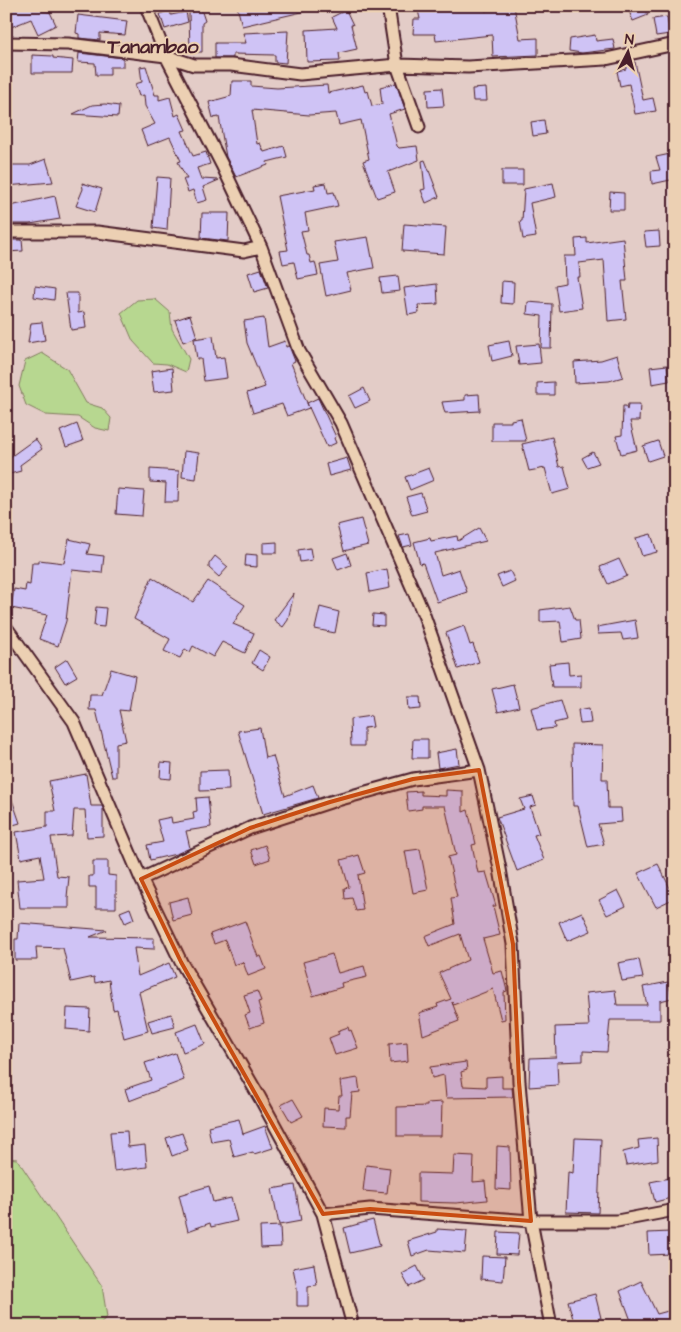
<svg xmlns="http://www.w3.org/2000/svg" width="681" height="1332" font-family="'Architects Daughter',sans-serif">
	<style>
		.green { fill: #b7d790; stroke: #807b5e }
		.building { fill: #cfc3f5; stroke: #4a1f2b }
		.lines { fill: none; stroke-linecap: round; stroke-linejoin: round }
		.minor-casing { stroke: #4a1f2b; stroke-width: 15 }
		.minor { stroke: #ecd0b3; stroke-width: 11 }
		.marked { fill: #c84d12; fill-opacity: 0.2; stroke: #c84d12; stroke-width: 4; stroke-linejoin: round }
		.labels { text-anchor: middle; stroke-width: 4; stroke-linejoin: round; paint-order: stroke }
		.district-label { font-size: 20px; font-weight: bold; fill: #4a1f2b; stroke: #ecd0b3 }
	</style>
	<rect width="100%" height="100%" fill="#e3ccc7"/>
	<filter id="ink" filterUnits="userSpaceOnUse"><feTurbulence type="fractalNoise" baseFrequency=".02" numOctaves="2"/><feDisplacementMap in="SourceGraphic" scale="10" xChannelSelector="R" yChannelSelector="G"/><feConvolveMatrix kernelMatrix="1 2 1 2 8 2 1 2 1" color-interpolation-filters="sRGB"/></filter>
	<g filter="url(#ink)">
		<path class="green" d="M155 299 170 312 172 329 189 359 186 372 167 364 153 363 133 341 121 313 137 300Z
			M42 353 67 369 86 403 102 408 111 418 109 431 95 428 78 417 46 415 26 405 19 386 25 361Z
			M6 1158 17 1159 102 1286 107 1317 97 1326H6Z"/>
		<path class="building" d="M12 6H51L42 11 50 12 56 25 38 34 31 19 6 29V9Z
			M237 6H305L306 11 242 26Z
			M417 6H484L485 11 514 6 520 39 538 38V55L493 57 492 35 436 41 435 34H413L414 19H420Z
			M627 6H644L648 15 633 21Z
			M201 9 205 21 202 23V52H190L189 13Z
			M170 10 171 15 186 12 188 22 165 29 160 14Z
			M346 10 353 25H351L357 49 339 53 340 61 307 62 306 30 337 28 332 17Z
			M78 15 127 21 125 35 100 33V40L79 38V34L76 33Z
			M667 17 670 34 656 36 653 19Z
			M288 31 286 63 275 62V55L233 54V58H215V43H246L243 33Z
			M595 35 596 41 613 39 615 49 582 53 569 51 570 39Z
			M79 53 123 58V67H110V75H96L95 63 78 62Z
			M32 55 53 56V58L73 60 72 73H32Z
			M635 62 643 100 653 98 656 111 635 114 629 84 620 86 617 71 626 69V64Z
			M146 66 155 95H159V100L170 97 175 116 179 114 186 130 182 131 193 156 206 152 210 164 197 168 201 179 219 180 203 187 207 200 197 203 193 190 188 192 183 179H187L178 162 181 161 170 137 147 146 141 130 155 124 145 106 144 95 139 96 135 84 142 82 140 67Z
			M232 81H251V86L277 88 327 85 328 93 363 85 365 92 368 91 372 106 382 104 380 87 396 83 405 109 389 114 397 146 399 148 417 146 419 160 388 172 395 192 377 198 363 161 369 159 361 120 339 125 336 113 309 115 252 110 257 144 260 143 264 152 284 146 287 157 267 162 268 165 236 177 226 157 219 117 213 118 209 102 231 96Z
			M442 88 444 106 428 107 427 89Z
			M486 88 487 101H473L472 89Z
			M105 104 119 106 118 117 73 114 92 105Z
			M544 120 546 134 533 136 531 122Z
			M675 153V179L652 184 651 171 660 170 656 157Z
			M46 159 53 182 6 186V165H30Z
			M425 160 439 197 426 203 421 190 425 189 422 161Z
			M502 170H523V185H502Z
			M157 177 170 178 167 230 153 228Z
			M82 183 102 189 95 212 76 206 83 189Z
			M326 183 328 193 334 192 338 206 305 213 308 230 301 231 307 255H309L311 263 315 262 318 275 298 279 294 262 283 264 280 251 288 250 277 196 315 189 314 185Z
			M553 183 556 197 530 203 536 237 523 239 520 221H522L524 189Z
			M610 192 624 193V210H609Z
			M55 196 60 219 30 224H7L6 207Z
			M202 213H229L228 241 201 238Z
			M404 224 446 227 444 254 402 251Z
			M659 231 660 246 646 247 644 232Z
			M368 237 374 268 347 273 351 290 326 296 320 265 338 262 334 242Z
			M587 238V243L623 238 627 281H622L626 319 608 321 604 260 579 263 580 277H577L582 308 559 311 555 285 565 283 564 256H576L575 239Z
			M6 240H22L23 251 6 252Z
			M261 269 268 288 254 292 248 273Z
			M398 276 400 291 382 293 380 278Z
			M502 281 514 282 513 304 501 303Z
			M437 284 438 304 418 305 419 313 408 315 404 288Z
			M35 286 55 289 54 300 34 297Z
			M66 293H78V313L84 312 86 328 71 330Z
			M528 302 552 304 551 348H541L542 316 527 314Z
			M190 315 197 337 183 342 175 320Z
			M264 318 268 347 285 341 286 347 289 346 295 361 291 363 309 408 287 416 282 404 253 413 247 393 265 387 247 343 244 321Z
			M42 322 45 340 28 343 31 323Z
			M213 336 216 358 224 357 227 378 204 381 201 359H197L194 339Z
			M509 341 512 356 492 361 489 345Z
			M539 344 541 363 519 365 516 346Z
			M617 355 623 377 609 381 575 383 574 362 601 360Z
			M667 365 669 381 652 384 650 367Z
			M172 368 174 390 154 392 151 371Z
			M554 382V395H537V383Z
			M364 388 370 401 355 408 349 396Z
			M479 394 480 411 445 413 442 402 465 400V395Z
			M318 398 336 437 334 438 336 443 327 447 307 403Z
			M628 404H640L639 421H630L637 450 621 454 616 436 622 435 623 406H626L627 410Z
			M521 418 526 441H492V422H511V420Z
			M77 424 83 441 66 447 60 431Z
			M552 437 559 467 564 466 570 489 552 494 545 468 529 471 522 444Z
			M35 439 42 449 20 465 21 471 6 475V460Z
			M658 441 663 456 648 461 643 446Z
			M184 451 199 453 196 479 182 477Z
			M593 452 599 463 587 467 582 458Z
			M347 458 351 470 329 476 326 464Z
			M429 468 434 480 410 490 405 477Z
			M150 469 179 471 178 502H165L166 483 150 482Z
			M118 489 144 491 142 516 116 514Z
			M421 493 427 511 412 515 406 497Z
			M361 519 368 545 344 551 337 525Z
			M479 528 486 541 435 553 441 575 459 569 467 592 437 602 423 563 420 564 414 542 430 538 431 541 457 536 458 541Z
			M409 534 412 545 403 547 399 536Z
			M651 534 657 552 642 556 636 538Z
			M69 539 90 544 87 554 104 556 102 573 72 570 66 621 58 646 39 639 47 615 11 608 14 589 25 591 26 584 30 585 32 563H39V560L64 563Z
			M277 542V553H263V543Z
			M310 548 312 560 300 562 298 550Z
			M347 553 351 565 338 570 333 558Z
			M246 554 257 555V567L245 566Z
			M215 556 228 567 219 577 209 568V564Z
			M619 559 627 576 608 584 600 567Z
			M387 569 390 588 370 592 367 573Z
			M510 571 515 581 502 587 497 576Z
			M152 577 193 602 208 581 245 605 233 624 254 633 245 653 222 642 213 657 193 646 190 652 185 649 180 658 164 651 170 639 134 619Z
			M294 593 288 620 283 627 274 620Z
			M570 606 575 620H579L581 639 563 642 560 621 540 622V610Z
			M96 607 106 608 104 627 94 626Z
			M320 607 339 612 335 633 315 629Z
			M373 614 384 615V626L372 625Z
			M635 620 638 638 623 640 621 633 598 634 597 627Z
			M464 626 470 645 473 644 479 662 458 669 446 633Z
			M259 650 270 657 263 670 252 663Z
			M67 659 77 676 65 683 55 667Z
			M568 662 569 675 581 674V687H552L549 664Z
			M111 669 135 676 129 711 119 710 126 741 116 743V777H112L96 710H89L90 695H102Z
			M513 684 519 707 498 712 492 689Z
			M408 697H420L421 709 409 710Z
			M560 700 566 720 554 723 555 728 537 730 531 708Z
			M589 708 591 723 580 724 578 710Z
			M371 716 373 727 364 728V746H351L350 719Z
			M260 728 265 758 273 756 285 796 313 785 318 798 263 814 238 731Z
			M413 739H428V758H412Z
			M572 744 603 745 602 779H607L608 808H621L622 822 598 824 604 844 588 847 578 806H573Z
			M457 749 459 764 438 768 436 753Z
			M161 762 172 763 171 779 160 778Z
			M228 770 229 790 200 791V771Z
			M86 774 91 806H102L103 808V836L87 837 85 810H74L72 836 51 837 57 876 69 877 67 897H69V908H20L17 880 44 878 40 855 21 859 16 832 47 827V811H55L49 781Z
			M6 788H8L20 823 6 827Z
			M446 790 463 791V812L468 810 476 844 472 845 478 873 486 872 496 906H493L500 935 483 939 493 973 502 971 507 991 504 992 505 1019 501 1020 493 989 453 1005 452 1002 459 1021 423 1035 419 1013 438 1007 437 1004 451 999 439 973 468 960 460 934 429 946 425 936 455 924 451 898 457 897 448 857 456 855 445 806H422V809L408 811 406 792 421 791V795L446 796Z
			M533 796 536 805 530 807 539 834 534 835 544 860 517 871 497 817 524 809 520 799Z
			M208 797 211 827 186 831 190 848 176 854 150 860 147 845 163 842 157 820 171 817 172 823 194 819 193 812 197 811 196 798Z
			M265 845 270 859 256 864 251 850Z
			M420 849 428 890 413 893 405 851Z
			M359 855 365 873 358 875 363 910 356 911 352 898 345 899 344 888 349 887 341 860Z
			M93 861H108V875L116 876V908H96V887H89V876H93Z
			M658 864 675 898 656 907 638 873Z
			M618 890 626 906 607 915 599 900Z
			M188 897 192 915 173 920 169 902Z
			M130 908 134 919 125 923 120 912Z
			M582 912 591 931 567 941 559 922Z
			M245 921 258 957 261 956 266 969 248 976 243 962 234 965 225 940 214 944 210 934Z
			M19 923 107 930 90 937 154 938V949L134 948 138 976 169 963 175 977 139 992 148 1031 124 1038 117 1009 113 1010 109 980 95 983 94 977 71 982 63 948 36 947 37 960H15V939H18Z
			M332 954 338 973 364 966 367 977 341 983 342 987 313 996 303 962Z
			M639 959 643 978 622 981 618 963Z
			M668 982 672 998 660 1001V1020H610L607 1052 583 1051V1061L557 1062 558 1085 529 1087 530 1058 556 1057 555 1027 589 1026 586 993 615 990 617 1005H647L643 987Z
			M257 991 261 1001 258 1002 264 1023 250 1028 245 1015 250 1013 244 995Z
			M67 1008 90 1009 89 1031 66 1029Z
			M171 1014 175 1027 152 1033 148 1021Z
			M197 1024 205 1044 183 1052 176 1032Z
			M348 1027 349 1031 351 1030 358 1048 335 1055 329 1038 339 1034 337 1031Z
			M407 1042 408 1061 390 1063 389 1044Z
			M175 1053 184 1080 129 1101 125 1089 151 1080 145 1063Z
			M466 1062 467 1070 461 1072 463 1086 486 1087V1077L502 1076V1088H512L513 1097 446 1098 444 1075 432 1078 430 1067Z
			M358 1078 360 1092 352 1093 350 1116H346V1127L323 1126 324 1108 338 1109 339 1096H342L340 1081Z
			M293 1099 303 1116 291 1122 281 1105Z
			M442 1102 441 1136H397V1107L427 1106V1103Z
			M239 1119 243 1134 265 1126 273 1148 254 1154 253 1152 234 1157 229 1139 211 1142 208 1126Z
			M127 1131 128 1147 145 1145 147 1167 114 1171 110 1132Z
			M182 1133 188 1150 172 1156 166 1138Z
			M575 1138 601 1139 598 1213 566 1212 568 1172 573 1173Z
			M657 1138 658 1160 626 1165 623 1152 639 1148 638 1140Z
			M497 1146 510 1147 511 1190 496 1189Z
			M454 1155 474 1156 473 1182 485 1181 487 1200 456 1203 418 1202V1173L453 1174Z
			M366 1165 390 1168 387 1193 363 1191Z
			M675 1177V1197L655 1202 650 1182Z
			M295 1185 301 1221 279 1225 272 1189Z
			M209 1186 213 1202 231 1198 237 1221 211 1227 210 1223 188 1231 179 1195Z
			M373 1220 380 1246 350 1253 344 1228Z
			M280 1226 281 1247 261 1248 260 1227Z
			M437 1229 467 1231 465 1253 429 1250 412 1256 408 1241 437 1232Z
			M498 1232 519 1233 517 1255 497 1254Z
			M670 1232 671 1254 649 1255 648 1233Z
			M482 1256 505 1257 503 1281 481 1279Z
			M314 1264 317 1285 308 1286V1306H297V1288L293 1268Z
			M417 1266 424 1280 409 1287 402 1274Z
			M641 1281 657 1314 668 1311 672 1324 666 1326H633L620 1291Z
			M595 1294 601 1318 592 1320 593 1326H575L568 1301Z"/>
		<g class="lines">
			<g class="minor-casing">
				<path id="minor" d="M146 6 166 56 222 165 261 247 299 351 341 423 424 615 479 770 500 869 513 944 519 1082 531 1221 551 1326
					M388 6 397 65 419 127
					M6 43 68 44 166 56 194 65H231L300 74 397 65 468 67 606 59 675 44
					M6 232H97L244 251 261 247
					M6 627 74 722 141 879 181 962 260 1098 323 1214 353 1326
					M141 879 250 828 330 802 413 779 479 770
					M323 1214 370 1209 531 1221H617L675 1210"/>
			</g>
			<use href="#minor" class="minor"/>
		</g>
	</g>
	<path class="marked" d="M479 770 513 944 519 1082 531 1221 370 1209 323 1214 181 962 141 879 250 828 330 802 413 779Z"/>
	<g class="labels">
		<g class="district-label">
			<text x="153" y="53">Tanambao</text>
		</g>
	</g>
	<rect width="681" height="1332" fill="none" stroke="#ecd0b3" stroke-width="25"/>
	<rect x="12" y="12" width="656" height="1307" fill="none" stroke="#4a1f2b" stroke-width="2" filter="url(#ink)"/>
	<g transform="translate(628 52) rotate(6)" stroke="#ecd0b3" stroke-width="4" paint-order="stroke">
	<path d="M0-4L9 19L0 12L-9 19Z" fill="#4a1f2b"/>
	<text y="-8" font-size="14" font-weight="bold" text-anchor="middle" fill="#4a1f2b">N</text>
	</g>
</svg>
